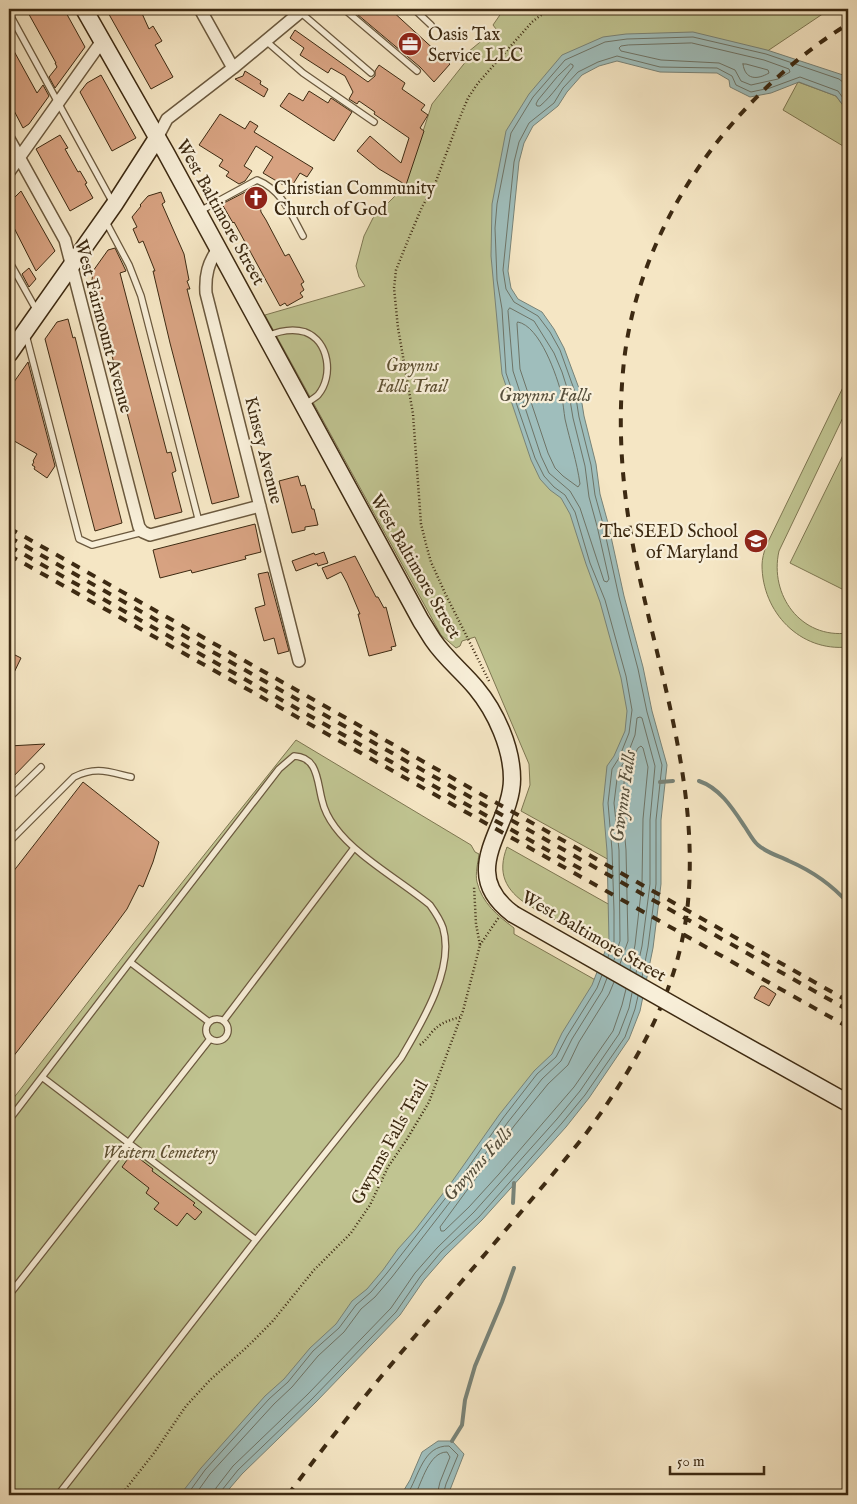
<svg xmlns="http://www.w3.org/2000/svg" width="857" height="1504" font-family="'IM FELL English',serif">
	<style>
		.green { fill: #c0c491; stroke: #7e7752 }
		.water { fill: #9fbebc; stroke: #788378 }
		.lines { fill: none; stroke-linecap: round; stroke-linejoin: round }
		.shore { stroke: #6e7467; stroke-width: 1 }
		.stream { stroke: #788378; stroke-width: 4 }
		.building { fill: #d7a281; stroke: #3d2a12 }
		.lane-casing { stroke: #6b593e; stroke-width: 8 }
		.street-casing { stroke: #6b593e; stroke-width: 14 }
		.secondary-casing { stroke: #3d2a12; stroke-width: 19 }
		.path { stroke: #3d2a12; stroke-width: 2.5; stroke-dasharray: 1 2.5; stroke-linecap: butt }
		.lane { stroke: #f8efd9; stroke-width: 5.5 }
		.street { stroke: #f8efd9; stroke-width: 11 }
		.secondary { stroke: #f8efd9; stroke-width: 16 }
		.rail { stroke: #3d2a12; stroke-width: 4; stroke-dasharray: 9 9; stroke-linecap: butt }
		.secondary-bridge-casing { stroke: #3d2a12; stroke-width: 19; stroke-linecap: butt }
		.secondary-bridge { stroke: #f8efd9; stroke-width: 16 }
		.labels { text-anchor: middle; stroke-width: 4.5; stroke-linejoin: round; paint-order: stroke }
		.poi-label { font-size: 18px; fill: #3d2a12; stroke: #f8efd9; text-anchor: start }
		.street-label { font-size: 18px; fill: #3d2a12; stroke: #f8efd9 }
		.park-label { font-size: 18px; font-style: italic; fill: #5e5032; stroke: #f8efd9 }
		.water-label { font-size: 19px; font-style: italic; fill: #564f3c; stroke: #f8efd9 }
	</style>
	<rect width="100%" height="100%" fill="#f5e6c4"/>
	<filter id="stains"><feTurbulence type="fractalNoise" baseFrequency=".004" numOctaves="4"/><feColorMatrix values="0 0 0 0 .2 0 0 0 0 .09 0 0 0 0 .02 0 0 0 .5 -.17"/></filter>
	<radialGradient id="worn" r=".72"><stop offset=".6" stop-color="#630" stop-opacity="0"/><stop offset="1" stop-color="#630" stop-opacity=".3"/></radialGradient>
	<path class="green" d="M504 9H830L763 54 588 59 513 145 502 302 586 511 632 675 629 871 521 811 530 785 529 764 475 637 462 641 460 646 456 648 441 635 265 315 365 286 359 277 356 266 364 236 373 218 405 186 432 104 471 55 468 52 496 29 493 25Z
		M798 82 836 96 848 112V149L783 110Z
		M848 377V407L779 551C769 595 801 639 848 633V647C800 652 762 612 762 565 762 559 764 552 766 546Z
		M848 445V592L790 563Z
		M296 740 471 845 475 852 479 854C478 862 475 874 477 882 482 903 498 916 514 928V934L622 995 214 1495H9V1104L133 944Z
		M507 847 642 923 629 961 528 905C505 890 497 873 507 847Z"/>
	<path class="water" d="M693 32 767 50 843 75 848 80V112L836 96 799 82 771 93 750 97 730 87 729 80 717 73 660 72 617 61 599 66 582 75 567 92 558 106 533 126 524 143 519 162 508 271 511 288 518 299 542 312 554 329 564 348 580 391 584 416 596 464 600 494 608 523 624 596 643 667 652 711 667 765 661 820V884L653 948 640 1011 629 1039 589 1098 566 1127 482 1220 445 1256 424 1280 400 1315 316 1402 242 1474 224 1495H180L201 1468 265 1396 284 1379 310 1348 336 1324 352 1301 367 1289 383 1270 398 1249 415 1230 451 1183 499 1115 534 1071 552 1054 562 1033 592 985 609 941 607 851 603 804 607 766 614 756 625 731 627 711 621 678 600 602 586 564 570 514 561 498 550 490 540 479 531 460 502 374 491 256 492 204 506 131 529 94 562 55 603 37 626 34Z
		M438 1441H452L464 1454 448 1495H401L410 1480 422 1452Z"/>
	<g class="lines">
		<path class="shore" d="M692 43 764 60 789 69 790 72 778 79 751 85 741 81 735 70 719 63 661 60 621 51 619 48 621 46 628 45Z
			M571 64 573 65V67C562 80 553 95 540 106H537L536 104 538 100 557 77Z
			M743 64H746L768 70 769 73C757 80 745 80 743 64Z
			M510 308 534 321 554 353 562 372 569 394 573 418 585 466 589 497 597 526 609 579 607 582 604 581 580 508 570 491 549 473 541 456 513 371 508 311Z
			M518 322C540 326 557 376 562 396 563 404 564 412 565 419 570 441 577 462 580 484L578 487 563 476 555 468 548 453 520 369 517 324Z
			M608 957 614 942V911L612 850 608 803 612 769 619 758 629 733 632 710 626 676 605 600 590 563 575 512 565 495 554 487 544 476 535 458 506 373 502 309 497 280 495 228 497 204 511 133 533 97 565 60 605 42 627 39 693 37 766 54 839 79 844 83H848
			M614 960 620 941 619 850 614 803 618 771 625 761 635 735 637 718 640 717 642 718 655 766 650 820V884L642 946 636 973
			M620 964 628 941 626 850 622 804 625 773 638 748 641 746 643 748 648 767 643 819 642 884 635 945 630 970
			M642 977 648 947 656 884V820L662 765 647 712 638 669 619 597 603 524 595 495 591 465 579 417 575 392 560 350 550 332 538 316 514 302 506 289 503 270 514 162 519 142 529 123 554 103 563 88 578 72 598 62 617 56 660 67 717 68 732 76 736 85 751 92 770 88 800 77 838 91 848 105
			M614 982 609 994 579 1042 568 1065 548 1084 514 1126 440 1227 441 1231H444L469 1207 499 1174 574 1087 613 1031 622 1005 626 989
			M187 1495 205 1470 269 1399 288 1382 313 1351 339 1328 356 1305 371 1292 387 1273 455 1186 503 1118 537 1074 556 1057 567 1036 597 988 602 975
			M195 1495 210 1474 274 1404 292 1387 318 1356 344 1332 361 1309 375 1297 392 1277 460 1189 508 1122 542 1079 561 1061 572 1039 602 991 607 978
			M214 1495 216 1488 233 1466 308 1394 391 1308 415 1273 437 1248 474 1212 557 1119 580 1091 619 1034 629 1008 632 993
			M221 1495 222 1490 238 1470 312 1399 396 1312 420 1277 441 1252 479 1217 562 1123 585 1095 625 1037 635 1009 638 996
			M407 1495C419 1476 423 1445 449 1446L458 1455 446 1484 443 1495
			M415 1495C422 1482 429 1452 447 1452L450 1457 440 1482 437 1495"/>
		<path class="stream" d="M699 781C720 788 733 809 745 827 749 833 753 841 758 845 767 853 779 856 789 861 812 871 832 885 848 903
			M660 782 673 781
			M513 1203 514 1183
			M452 1441 462 1425 465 1400 475 1366 502 1302 514 1268"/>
	</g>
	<path class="building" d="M26 9H64L85 47 55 88 49 77 57 67 55 63H56Z
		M106 9H140L149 29 153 26 162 41 155 45 173 77 151 89Z
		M351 9H390L450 64 434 82 420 67Z
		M295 30 368 82 375 76V71L379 65 405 83 402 89 425 105 421 110 428 115 420 128 424 131 406 185 379 169 357 151 370 136 401 163 409 138 374 114 375 112 359 101 357 104 349 99 353 92 345 76 331 68 328 73 300 55 304 48 290 38Z
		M9 42 37 93 43 85 49 96 29 124 23 128 9 101Z
		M245 71 261 81 260 84 268 89 264 97 235 79 243 76Z
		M101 75 136 138 112 151 80 92 87 83Z
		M309 91 328 103 331 98 352 112 334 141 280 106 289 93 303 101Z
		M220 114 245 129 250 121 258 126 254 132 313 168 307 177 300 173 290 189 263 173 273 157 256 146 244 166 252 171 245 181 239 184 226 176 229 172 219 166 223 160 199 145Z
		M60 135 68 148 65 149 78 172 80 171 87 183 85 184 93 198 70 211 36 149Z
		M249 190 254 199 259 197 261 212 266 220 285 256 289 254 304 282 301 284 304 290 300 293 303 297 287 306 285 303 280 306 234 222 233 223 222 204Z
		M21 191 55 251 36 271 9 218V203Z
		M161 192 165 202 162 204 184 254 189 280 187 281 190 289H187L239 497 212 504 170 343 153 271H155L143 241 139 243 133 229 137 227 132 217 141 206 140 205 148 196Z
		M115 248 126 271 120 273 167 453 171 452 176 471 172 473 182 512 155 519 92 280 93 271 108 250Z
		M29 268 36 279 29 287 22 274Z
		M68 319 73 338 75 337 122 523 95 531 45 339 57 322Z
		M28 362 55 466 47 478 34 469 35 467 32 465 34 462 33 461 37 454 9 438V389Z
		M298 476 301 486 305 485 312 509H314L318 525 305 527V530L292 533 279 481Z
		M255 524 261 552 245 556 246 559 192 573 191 570 160 578 153 550Z
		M324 552 328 563 318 566 317 563 296 571 292 561 314 553 315 555Z
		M355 556 376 597H378L384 608 386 607 396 646 391 647 392 650 369 656 358 614H360L347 583 341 572 327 579 322 568Z
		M268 572 289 651 278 654 274 638 264 641 255 608 265 605 258 574Z
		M9 652 21 658 9 683Z
		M45 744 9 781V746Z
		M83 782 159 842 153 862 143 887 139 885 127 909 110 932 9 1062V877Z
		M761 986H764L776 994 769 1006 754 998Z
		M132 1153 153 1169 152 1171 195 1203 193 1205 202 1212 195 1220 187 1213 177 1226 154 1209 159 1203 146 1193 149 1188 122 1167Z"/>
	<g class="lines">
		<g class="lane-casing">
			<path id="lane" d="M344 9 417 71
				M414 9 431 25
				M300 12 371 73
				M9 13 113 203
				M266 41 303 73 374 122
				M200 211 257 180C282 190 291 214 303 236
				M106 222 129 265 141 296 199 522
				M9 261 37 311
				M26 335 79 539 92 545 143 532
				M267 336C279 331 292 328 305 332 329 341 334 376 318 395 315 398 309 401 306 404
				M9 798 41 767
				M9 842 74 777C96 766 109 772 131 777
				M206 1030a11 11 0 1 1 22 0a11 11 0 1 1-22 0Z
				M224 1020 354 848
				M42 1077 256 1240
				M9 1120 130 962 209 1022
				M9 1295 210 1039
				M58 1495 256 1240 401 1058C421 1024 455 969 443 928 440 919 435 912 430 905 401 881 356 856 335 827 329 819 324 809 322 800 317 781 318 757 294 756L279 769 130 962"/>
		</g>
		<g class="street-casing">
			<path id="street" d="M200 9 233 68
				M157 138 167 119 233 68 304 9
				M9 139 65 240 139 527 143 532 150 535 260 506
				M9 172 102 41
				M218 249C208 263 205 275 206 293L299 661"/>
		</g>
		<g class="secondary-casing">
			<path id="secondary" d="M84 9 166 153 421 621C425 627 429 634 433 640 445 658 463 672 476 688 496 712 512 748 512 779 512 827 455 871 513 914
				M9 354 114 205 157 138
				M703 1022 848 1103"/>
		</g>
		<path class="path" d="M489 681 445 593 431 562 426 544 421 524 413 414 398 328 394 288 396 270 406 245 422 207 435 184 458 122 468 98 478 83 532 22 549 9
			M480 945 499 917
			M420 1045C425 1041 428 1037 432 1032 440 1023 449 1020 461 1017
			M121 1495 154 1453 186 1406 210 1380 247 1347 272 1322 314 1270 351 1233 370 1205 388 1167 407 1139 429 1102 463 1011 480 945 476 924 474 886"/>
		<use href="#lane" class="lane"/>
		<use href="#street" class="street"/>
		<use href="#secondary" class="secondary"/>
		<path class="rail" d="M9 528 848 1001
			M9 537 848 1010
			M9 546 588 873
			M9 555 848 1027
			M288 1495C380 1370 487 1256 585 1135 636 1066 680 989 688 902 699 782 657 667 634 551 622 488 617 426 624 361 640 223 731 97 848 24"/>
		<g class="secondary-bridge-casing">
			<path id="secondary-bridge" d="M513 914 703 1022"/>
		</g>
		<use href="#secondary-bridge" class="secondary-bridge"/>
	</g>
	<defs>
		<g id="office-disc" transform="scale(1.25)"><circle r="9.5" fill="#8f2418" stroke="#f8efd9"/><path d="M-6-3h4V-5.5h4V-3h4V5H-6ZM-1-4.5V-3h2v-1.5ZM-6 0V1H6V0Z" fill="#fff"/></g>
		<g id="church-disc" transform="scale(1.25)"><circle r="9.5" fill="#8f2418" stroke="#f8efd9"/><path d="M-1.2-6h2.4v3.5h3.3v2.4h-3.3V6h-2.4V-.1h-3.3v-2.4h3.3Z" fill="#fff"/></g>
		<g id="school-disc" transform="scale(1.25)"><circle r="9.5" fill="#8f2418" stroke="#f8efd9"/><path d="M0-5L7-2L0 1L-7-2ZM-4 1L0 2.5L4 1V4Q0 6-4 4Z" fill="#fff"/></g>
	</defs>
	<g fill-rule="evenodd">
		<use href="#office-disc" x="410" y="44"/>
		<use href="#church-disc" x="256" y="198"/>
		<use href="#school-disc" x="756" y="541"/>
	</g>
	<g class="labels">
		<g class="poi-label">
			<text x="428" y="40">Oasis Tax<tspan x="428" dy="21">Service LLC</tspan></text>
			<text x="274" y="194">Christian Community<tspan x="274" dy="21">Church of God</tspan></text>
			<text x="738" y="537" text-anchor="end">The SEED School<tspan x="738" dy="21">of Maryland</tspan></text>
		</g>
		<g class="street-label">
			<text transform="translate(221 212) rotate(61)" y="6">West Baltimore Street</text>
			<text transform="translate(104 326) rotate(75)" y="6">West Fairmount Avenue</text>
			<text transform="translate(264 450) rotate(76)" y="6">Kinsey Avenue</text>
			<text transform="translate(416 566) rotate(60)" y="6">West Baltimore Street</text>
			<text transform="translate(594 936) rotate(30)" y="6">West Baltimore Street</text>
			<text transform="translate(389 1142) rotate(-61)" y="6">Gwynns Falls Trail</text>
		</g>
		<g class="park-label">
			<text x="412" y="371">Gwynns<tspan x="412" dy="21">Falls Trail</tspan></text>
			<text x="160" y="1158">Western Cemetery</text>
		</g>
		<g class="water-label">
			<text x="545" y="401">Gwynns Falls</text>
			<text transform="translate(622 796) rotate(-82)" y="7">Gwynns Falls</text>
			<text transform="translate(477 1163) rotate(-48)" y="7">Gwynns Falls</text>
		</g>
	</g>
	<rect width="857" height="1504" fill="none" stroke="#f5e6c4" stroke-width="30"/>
	<rect x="10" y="10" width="837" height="1484" fill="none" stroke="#3d2a12" stroke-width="2.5"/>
	<rect x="15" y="15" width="827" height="1474" fill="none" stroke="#3d2a12"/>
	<path d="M670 1466v8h94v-8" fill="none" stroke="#3d2a12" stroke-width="2.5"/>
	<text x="677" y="1466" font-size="15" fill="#3d2a12" stroke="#f8efd9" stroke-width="4" paint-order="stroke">50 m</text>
	<rect width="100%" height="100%" filter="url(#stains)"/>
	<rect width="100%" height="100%" fill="url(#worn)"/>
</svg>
